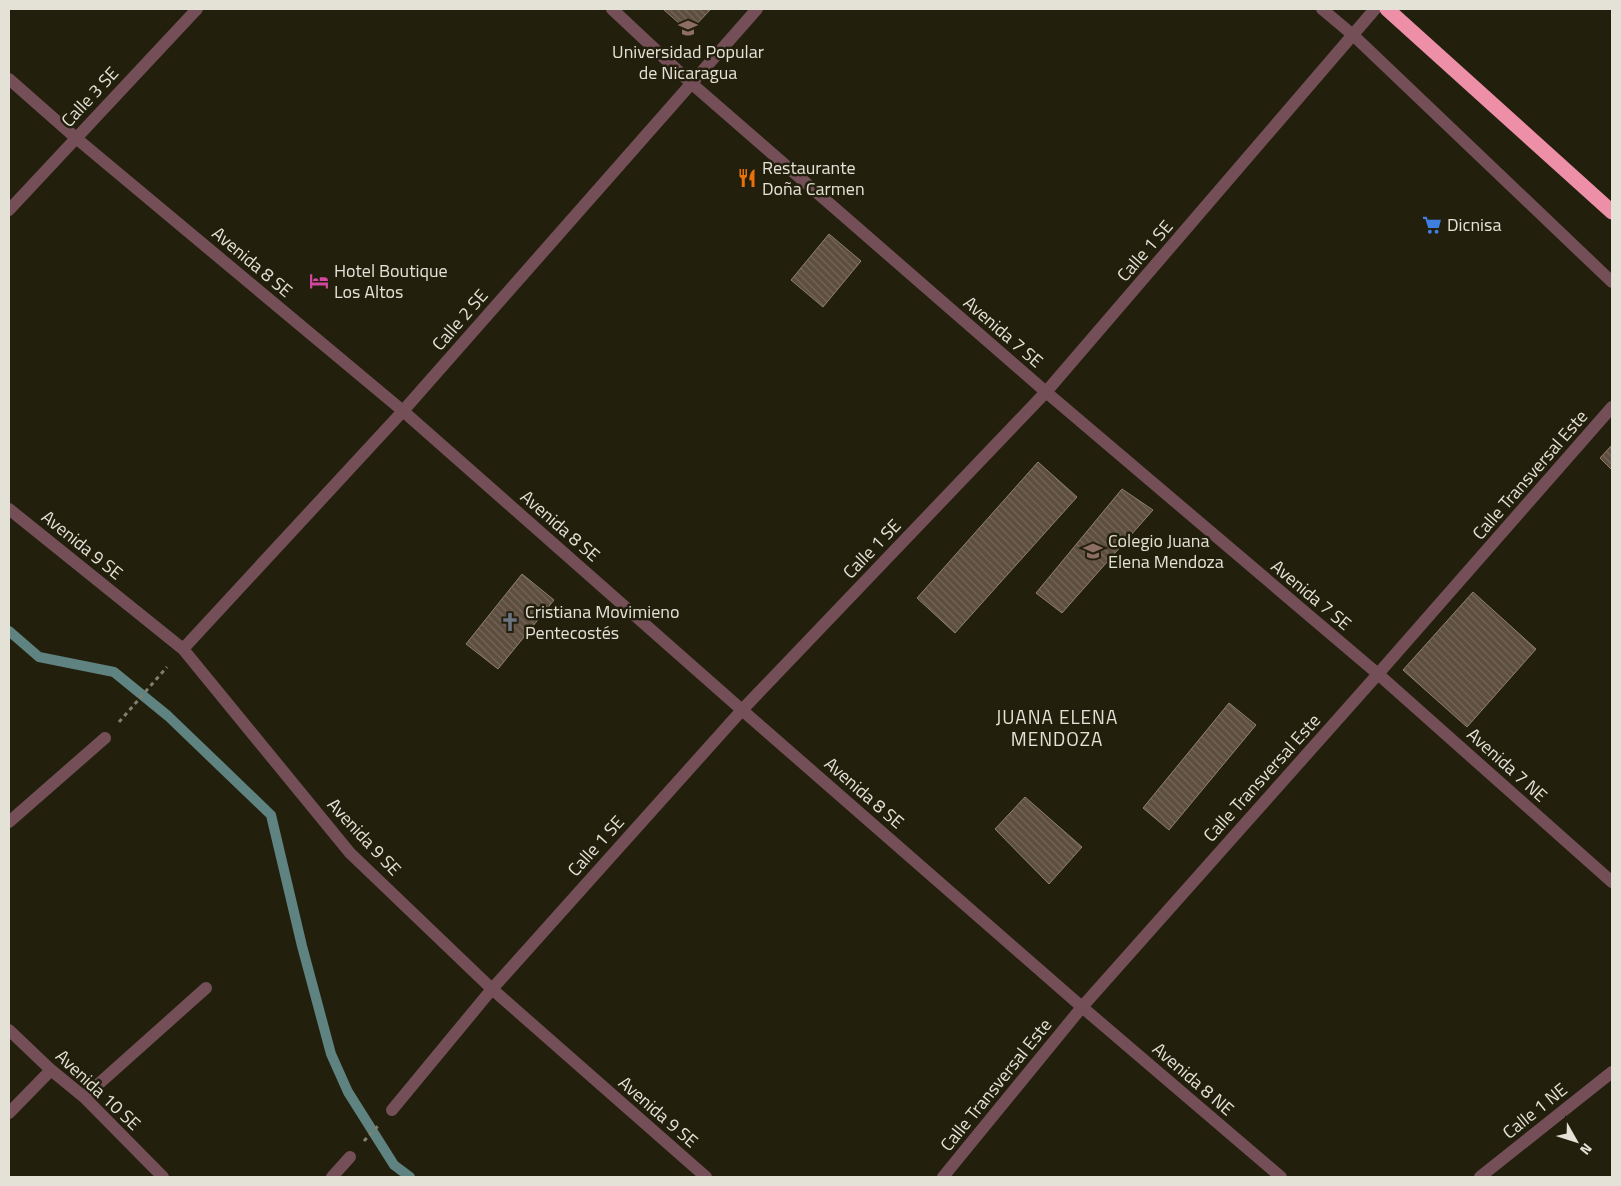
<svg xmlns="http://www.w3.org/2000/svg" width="1621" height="1186" font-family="'Titillium Web',sans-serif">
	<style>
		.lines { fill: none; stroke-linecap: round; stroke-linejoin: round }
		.stream { stroke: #5e8380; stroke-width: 10 }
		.building { fill: url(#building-back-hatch); stroke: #91816f }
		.path { stroke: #827f71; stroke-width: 3; stroke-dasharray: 4 4; stroke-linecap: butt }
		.minor { stroke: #744f58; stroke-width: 12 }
		.highway { stroke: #ec8fa7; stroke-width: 15 }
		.labels { text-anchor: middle; stroke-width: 5; stroke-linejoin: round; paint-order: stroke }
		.poi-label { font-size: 18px; fill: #e4e2d7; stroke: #231f0d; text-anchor: start }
		.street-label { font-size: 18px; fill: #e4e2d7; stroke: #231f0d }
		.neighbourhood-label { font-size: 19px; letter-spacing: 1px; fill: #e4e2d7; stroke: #231f0d }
	</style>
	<defs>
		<pattern id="building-back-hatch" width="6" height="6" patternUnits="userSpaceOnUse" patternTransform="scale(1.25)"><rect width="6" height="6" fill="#5d4e3f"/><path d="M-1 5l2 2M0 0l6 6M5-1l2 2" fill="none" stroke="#74675a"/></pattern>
	</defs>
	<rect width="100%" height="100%" fill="#231f0d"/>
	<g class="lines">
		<path class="stream" d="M9 631 39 657 114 672 168 716 271 815 302 946 331 1054 348 1092 394 1165 410 1177"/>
	</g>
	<path class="building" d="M663 9H711L689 32Z
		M829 234 861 261 823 307 791 280Z
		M1612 445V470L1600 458Z
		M1038 462 1077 497 955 633 917 598Z
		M1122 489 1153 510 1062 613 1036 593Z
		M522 574 554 600 498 669 466 644Z
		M1473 592 1536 649 1467 727 1403 670Z
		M1229 703 1256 725 1169 830 1143 808Z
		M1025 797 1082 847 1049 884 995 829Z"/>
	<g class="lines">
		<path class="path" d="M119 722 167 667
			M364 1141 378 1126"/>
		<path class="minor" d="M612 9 691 83 1046 392 1378 674 1612 882
			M1322 9 1353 35 1612 282
			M9 79 76 138 403 411 742 710 1082 1007 1281 1177
			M9 210 197 9
			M9 509 183 649 350 853 492 989 706 1177
			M183 649 403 411 757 9
			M9 822 105 738
			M9 1030 51 1070 84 1097 163 1177
			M84 1097 206 988
			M392 1110 492 989 742 710 1046 392 1375 9
			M9 1113 51 1070
			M332 1177 350 1157
			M943 1177 1082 1007 1378 674 1612 407
			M1480 1177 1612 1072"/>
		<path class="highway" d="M1387 9 1612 212"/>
	</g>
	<defs>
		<g id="university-bare" transform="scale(1.5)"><path d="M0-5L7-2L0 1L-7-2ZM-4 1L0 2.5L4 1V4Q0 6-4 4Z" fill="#8d6e63" stroke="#231f0d" stroke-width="2.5" paint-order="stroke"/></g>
		<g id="restaurant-bare" transform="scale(1.5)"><path d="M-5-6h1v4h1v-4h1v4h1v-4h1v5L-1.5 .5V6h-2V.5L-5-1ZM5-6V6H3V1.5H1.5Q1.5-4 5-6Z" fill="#e8710a" stroke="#231f0d" stroke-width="2.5" paint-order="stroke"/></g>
		<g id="supermarket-bare" transform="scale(1.5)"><path d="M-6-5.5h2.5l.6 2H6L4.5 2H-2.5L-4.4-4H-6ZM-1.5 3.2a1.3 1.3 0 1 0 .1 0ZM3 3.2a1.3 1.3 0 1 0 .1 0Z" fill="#3f7fe0" stroke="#231f0d" stroke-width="2.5" paint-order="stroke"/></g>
		<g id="hotel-bare" transform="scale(1.5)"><path d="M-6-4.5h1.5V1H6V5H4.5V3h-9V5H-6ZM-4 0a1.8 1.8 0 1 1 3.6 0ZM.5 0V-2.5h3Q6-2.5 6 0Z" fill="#d1479c" stroke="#231f0d" stroke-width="2.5" paint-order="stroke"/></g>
		<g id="church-bare" transform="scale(1.5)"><path d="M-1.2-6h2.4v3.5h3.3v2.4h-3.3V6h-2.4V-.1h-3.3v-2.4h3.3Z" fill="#6b7280" stroke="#231f0d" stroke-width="2.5" paint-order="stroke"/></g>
	</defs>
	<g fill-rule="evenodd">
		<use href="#university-bare" x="688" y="28"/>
		<use href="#restaurant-bare" x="747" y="178"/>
		<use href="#supermarket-bare" x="1432" y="225"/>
		<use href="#hotel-bare" x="319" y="281"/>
		<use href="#university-bare" x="1093" y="551"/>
		<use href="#church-bare" x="510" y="622"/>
	</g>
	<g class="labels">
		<g class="poi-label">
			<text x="688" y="58" text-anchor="middle">Universidad Popular<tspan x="688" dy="21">de Nicaragua</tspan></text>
			<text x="762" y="174">Restaurante<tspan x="762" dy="21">Doña Carmen</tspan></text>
			<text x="1447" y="231">Dicnisa</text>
			<text x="334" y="277">Hotel Boutique<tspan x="334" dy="21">Los Altos</tspan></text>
			<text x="1108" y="547">Colegio Juana<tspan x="1108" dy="21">Elena Mendoza</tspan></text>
			<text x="525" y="618">Cristiana Movimieno<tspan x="525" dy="21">Pentecostés</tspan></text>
		</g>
		<g class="street-label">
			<text transform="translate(90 97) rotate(-47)" y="6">Calle 3 SE</text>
			<text transform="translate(1145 251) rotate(-49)" y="6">Calle 1 SE</text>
			<text transform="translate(252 262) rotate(40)" y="6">Avenida 8 SE</text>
			<text transform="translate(460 320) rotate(-49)" y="6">Calle 2 SE</text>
			<text transform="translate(1003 332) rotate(41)" y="6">Avenida 7 SE</text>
			<text transform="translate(1530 475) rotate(-49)" y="6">Calle Transversal Este</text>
			<text transform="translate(560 526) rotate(41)" y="6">Avenida 8 SE</text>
			<text transform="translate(82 545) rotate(39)" y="6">Avenida 9 SE</text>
			<text transform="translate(872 549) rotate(-46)" y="6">Calle 1 SE</text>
			<text transform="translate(1311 595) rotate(40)" y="6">Avenida 7 SE</text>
			<text transform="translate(1507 765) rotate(42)" y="6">Avenida 7 NE</text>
			<text transform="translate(1262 778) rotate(-48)" y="6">Calle Transversal Este</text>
			<text transform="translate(864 793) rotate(41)" y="6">Avenida 8 SE</text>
			<text transform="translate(364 837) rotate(47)" y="6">Avenida 9 SE</text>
			<text transform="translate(596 846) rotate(-48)" y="6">Calle 1 SE</text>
			<text transform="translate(1193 1079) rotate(41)" y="6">Avenida 8 NE</text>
			<text transform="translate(996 1085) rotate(-51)" y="6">Calle Transversal Este</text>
			<text transform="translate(98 1090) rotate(43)" y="6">Avenida 10 SE</text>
			<text transform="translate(1535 1111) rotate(-39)" y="6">Calle 1 NE</text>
			<text transform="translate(658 1112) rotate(41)" y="6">Avenida 9 SE</text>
		</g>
		<g class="neighbourhood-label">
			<text x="1057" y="724">JUANA ELENA<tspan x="1057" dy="22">MENDOZA</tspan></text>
		</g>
	</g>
	<rect width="1621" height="1186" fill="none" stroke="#e4e2d7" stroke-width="20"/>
	<g transform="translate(1576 1141) rotate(129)" stroke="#231f0d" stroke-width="4" paint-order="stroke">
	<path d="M0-4L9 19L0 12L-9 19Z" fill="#e4e2d7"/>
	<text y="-8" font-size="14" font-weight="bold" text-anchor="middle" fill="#e4e2d7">N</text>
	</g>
</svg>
